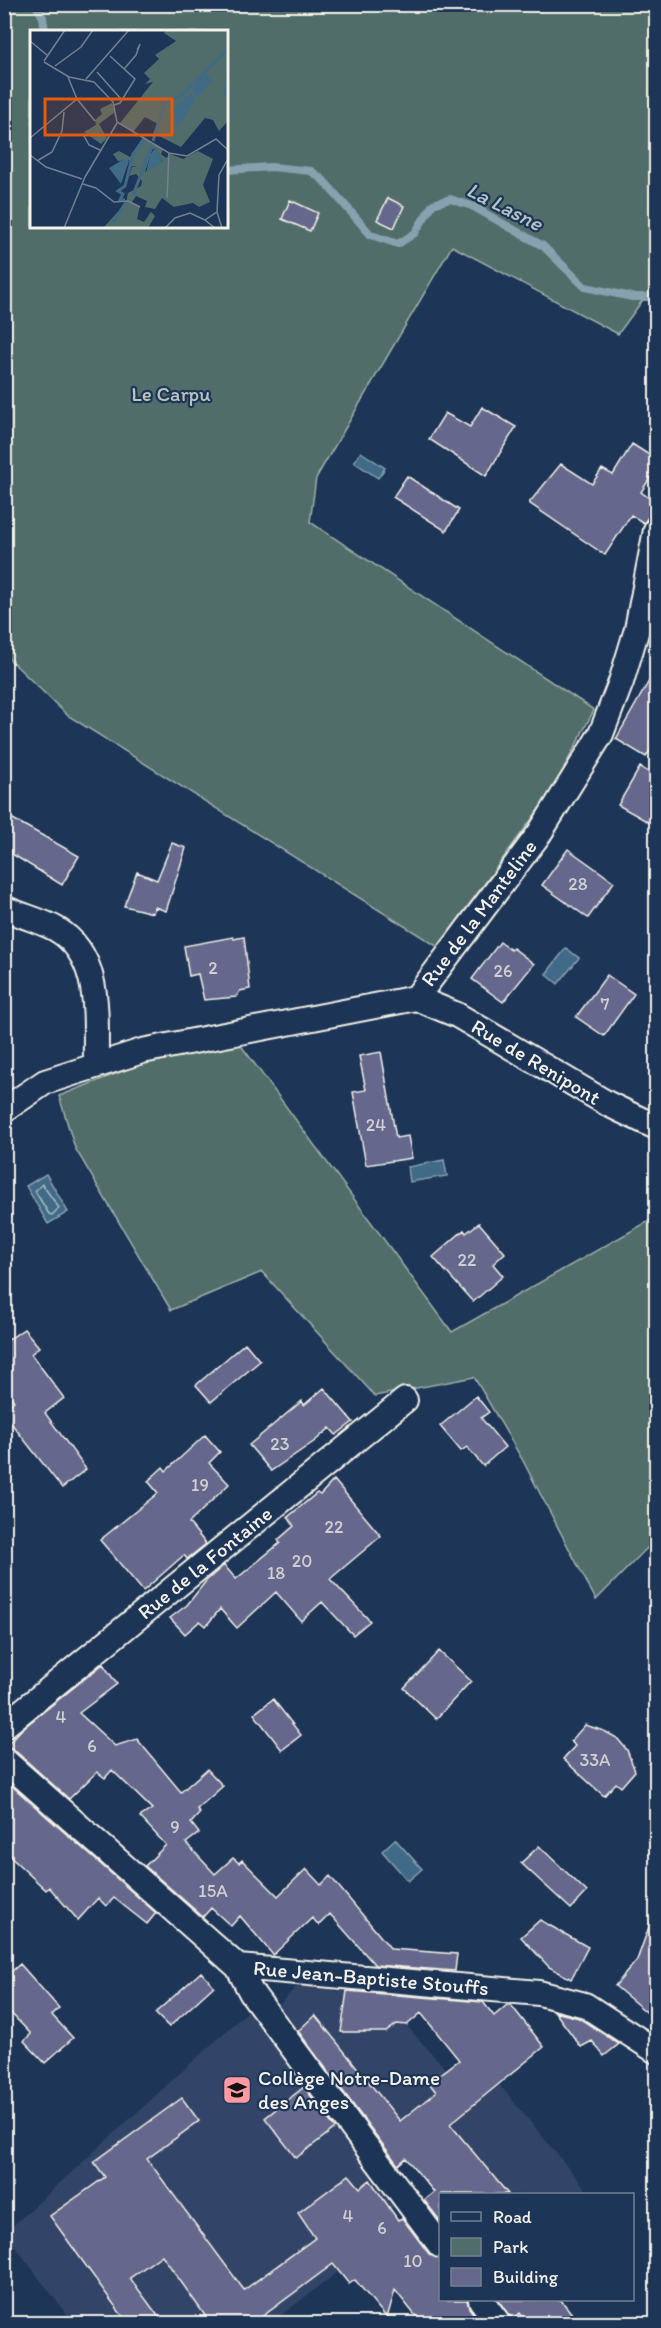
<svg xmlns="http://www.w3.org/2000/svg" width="661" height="2328" font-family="Itim,sans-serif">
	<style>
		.built { fill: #334467 }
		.green { fill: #516d6b; stroke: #a2afaa; stroke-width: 1.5; fill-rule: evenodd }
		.water { fill: #406b87; stroke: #88a1ae; stroke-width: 1.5 }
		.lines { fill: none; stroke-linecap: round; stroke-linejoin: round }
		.shore { stroke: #acbbc1; stroke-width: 1.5 }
		.stream { stroke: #88a1ae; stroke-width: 8 }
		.building { fill: #65678c; stroke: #f4f1e8; stroke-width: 1.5 }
		.minor-casing { stroke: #f4f1e8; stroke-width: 28 }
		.minor { stroke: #1d3557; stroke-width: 24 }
		.labels { text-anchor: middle; stroke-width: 4.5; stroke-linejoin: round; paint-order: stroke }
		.number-label { font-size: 18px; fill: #d0ced1 }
		.park-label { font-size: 21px; fill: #bbc3bc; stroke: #1d3557 }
		.street-label { font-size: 21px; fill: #f4f1e8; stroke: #1d3557 }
		.poi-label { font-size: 21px; fill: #f4f1e8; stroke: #1d3557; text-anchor: start }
		.water-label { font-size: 22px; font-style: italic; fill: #b5c2c6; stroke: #1d3557 }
		.inset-river { fill: none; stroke: #406b87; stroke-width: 3 }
		.inset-road { fill: none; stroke: #738091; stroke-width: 1.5 }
		.view { fill: #e8590c; fill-opacity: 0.15; stroke: #e8590c; stroke-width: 3 }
		.inset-edge { fill: none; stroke: #f4f1e8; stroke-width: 3 }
	</style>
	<rect width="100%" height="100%" fill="#1d3557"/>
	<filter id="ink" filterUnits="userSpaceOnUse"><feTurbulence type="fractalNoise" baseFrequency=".0167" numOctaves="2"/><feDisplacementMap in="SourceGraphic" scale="12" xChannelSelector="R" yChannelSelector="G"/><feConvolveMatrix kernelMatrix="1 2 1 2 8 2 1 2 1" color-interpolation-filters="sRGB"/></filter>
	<g filter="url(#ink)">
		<path class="built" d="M346 1984 417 1993 416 2017 407 2026 454 2078 499 2084 586 2189 578 2194H508L459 2134 433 2154 424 2144 398 2166 274 2010 297 1986 332 1988 337 1992Z
			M248 2011 400 2202 326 2255 338 2272 271 2323H73L5 2233Z"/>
		<path class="green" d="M4 5H656V282L618 334 452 246 316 478 310 522 594 710 551 793 438 947 67 715 5 655ZM32 32H226V226H32Z
			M237 1040 452 1332 656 1217V1539L596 1600 522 1459 474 1377 375 1396 262 1272 171 1310 75 1148 59 1096 136 1066Z"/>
		<path class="water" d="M361 452 385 468 378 478 354 462Z
			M566 948 579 958 558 984 546 974Z
			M444 1160 447 1176 410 1182 408 1167Z
			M46 1174 68 1212 48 1224 26 1186Z
			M395 1839 422 1869 408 1881 382 1851Z"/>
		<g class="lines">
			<path class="shore" d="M42 1184 59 1208 52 1215 49 1214 35 1191Z"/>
			<path class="stream" d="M35 4 43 17 45 32
				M226 170 272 167 311 171 323 180 371 235 398 244 415 233 433 204 450 199 472 206 543 246 585 287 632 297H656"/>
		</g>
		<path class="building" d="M388 198 404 206 394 228 377 220Z
			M290 200 318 213 310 231 282 219Z
			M482 407 516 427 486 476 429 439 445 413 470 427Z
			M632 444 657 460V467L641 492 657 504 644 523 631 515 605 555 529 503 561 464 592 484 602 469 613 475Z
			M407 476 459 510 446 531 393 497Z
			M657 667V739L646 757 616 739Z
			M640 767 657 777V827L618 805Z
			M4 814 79 856 62 885 4 849Z
			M172 843 186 848 166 911 155 907 153 913 124 906 137 872 157 880Z
			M568 849 614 882 588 918 542 885Z
			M233 937 234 939 244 937 250 989 240 991 236 997 204 1000 198 974 189 976 184 946Z
			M500 942 511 950 513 948 534 964 503 1002 472 979Z
			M607 975 634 994 604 1036 576 1017Z
			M381 1052 396 1138 408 1136 412 1158 366 1165 353 1092 366 1090 359 1056Z
			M479 1223 505 1253 493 1264 503 1276 473 1302 433 1257 464 1230 466 1233Z
			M24 1329 39 1347 31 1354 64 1398 45 1413 86 1469 62 1488 4 1414V1409L14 1401 4 1389V1343Z
			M245 1343 260 1361 211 1402 196 1385Z
			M324 1388 353 1422 336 1435 330 1428 315 1441 271 1471 249 1445 302 1401 304 1405Z
			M476 1396 489 1412 481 1418 505 1447 483 1466 467 1447 461 1451 440 1426Z
			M205 1435 220 1452 209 1463 229 1484 189 1523 206 1544 187 1559 184 1555 143 1591 100 1540 158 1493 148 1481 163 1467 166 1471Z
			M334 1480 381 1536 330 1579 370 1621 353 1635 322 1602 301 1621 276 1592 237 1628 220 1609 206 1626 200 1621 185 1634 170 1618 187 1605 206 1581 224 1565 236 1579 280 1543 278 1540 294 1526 288 1517 317 1493 320 1495Z
			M439 1651 471 1681 436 1719 404 1688Z
			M103 1664 117 1684 79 1713 115 1746 137 1739 181 1792 207 1769 223 1786 197 1809 200 1813 191 1823 199 1833 186 1843 215 1874 233 1858 239 1863 242 1860 278 1896 306 1869 321 1885 330 1876 391 1949 457 1954 455 1971 375 1965 330 1914 319 1925 312 1918 273 1955 240 1916 231 1926 211 1908 203 1917 145 1866 166 1845 140 1817 152 1809 112 1770 105 1778 97 1772 69 1799 13 1749 6 1746 22 1729Z
			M273 1699 301 1735 282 1750 254 1714Z
			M585 1725 604 1731 617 1738 627 1750 635 1771 621 1787 616 1783 604 1796 563 1759 575 1746 571 1741Z
			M4 1779 156 1913 147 1924 114 1898 106 1906 98 1898 78 1920 49 1887 46 1890 4 1851Z
			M539 1846 587 1892 571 1909 521 1863Z
			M654 1913H657V2021L615 1986 637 1960Z
			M540 1920 588 1947 571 1979 549 1967 521 1937Z
			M20 1964 59 2008 52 2015 73 2038 45 2063 24 2041 31 2034 4 2006V1978Z
			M201 1972 214 1986 169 2027 155 2013Z
			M347 1991 483 2002 494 2016 507 2005H511L544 2047 450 2124 508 2194H441V2222L424 2200 434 2192 406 2158 398 2165 298 2031 315 2015 400 2121 436 2092 429 2083 459 2060 421 2013 407 2025 397 2024 386 2032H341Z
			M555 2012 579 2018 619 2044 604 2056 592 2041 581 2047Z
			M304 2087 335 2128 296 2158 265 2118Z
			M182 2098 199 2121 147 2159 244 2290 315 2238 298 2213 349 2175 360 2188 370 2180 398 2220 402 2218 429 2254 441 2259V2300H467L469 2308 481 2324H422L395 2290 387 2318 355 2280 349 2284 333 2264 252 2324H211L162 2255 130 2278 164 2324H128L50 2216 105 2177 94 2162Z
			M498 2300H561L580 2324H529L520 2313 512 2320Z"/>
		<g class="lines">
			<g class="minor-casing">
				<path id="minor" d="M4 908C21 916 40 920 56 929 103 956 95 1017 96 1064
					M416 998 457 1015 608 1104 656 1127
					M4 1110 45 1082 142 1051 416 998 539 834 601 734 621 682 637 629 656 530
					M4 1726 405 1400
					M4 1760 238 1967 539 1993 585 2005 656 2051
					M238 1967 251 1992 440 2245
					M481 2300 499 2324"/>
			</g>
			<use href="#minor" class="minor"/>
		</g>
	</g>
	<defs>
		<g id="school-square" transform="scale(1.5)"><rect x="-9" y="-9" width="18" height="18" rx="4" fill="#ff9aa2" stroke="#1d3557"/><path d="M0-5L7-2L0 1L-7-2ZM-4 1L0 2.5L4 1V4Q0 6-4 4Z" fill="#111"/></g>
	</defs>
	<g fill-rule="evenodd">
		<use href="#school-square" x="237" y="2090"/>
	</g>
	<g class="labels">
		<g class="number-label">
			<text x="578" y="890">28</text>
			<text x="213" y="974">2</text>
			<text x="503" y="977">26</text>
			<text x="605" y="1010">7</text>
			<text x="376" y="1131">24</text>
			<text x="467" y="1266">22</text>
			<text x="280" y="1450">23</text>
			<text x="200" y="1491">19</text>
			<text x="334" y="1533">22</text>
			<text x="302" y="1567">20</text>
			<text x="276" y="1579">18</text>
			<text x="61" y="1723">4</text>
			<text x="92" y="1752">6</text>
			<text x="595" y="1766">33A</text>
			<text x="175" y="1833">9</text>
			<text x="213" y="1897">15A</text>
			<text x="348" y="2222">4</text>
			<text x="382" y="2234">6</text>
			<text x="413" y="2267">10</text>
		</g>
		<g class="park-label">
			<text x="171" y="401">Le Carpu</text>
		</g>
		<g class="street-label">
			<text transform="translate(479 913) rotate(-53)" y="7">Rue de la Manteline</text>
			<text transform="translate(536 1062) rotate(31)" y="7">Rue de Renipont</text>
			<text transform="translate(205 1563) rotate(-39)" y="7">Rue de la Fontaine</text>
			<text transform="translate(371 1978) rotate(5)" y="7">Rue Jean-Baptiste Stouffs</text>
		</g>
		<g class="poi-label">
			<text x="258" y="2085">Collège Notre-Dame<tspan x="258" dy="24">des Anges</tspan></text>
		</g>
		<g class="water-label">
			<text transform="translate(505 206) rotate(27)" y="8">La Lasne</text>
		</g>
	</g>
	<g transform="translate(30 30)">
		<rect width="198" height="198" fill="#1d3557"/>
		<path d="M136 0H198V91L189 101 183 90 175 88 151 117 123 103 128 94 115 87 103 102 90 93 123 52 115 54 120 49 114 43 129 29 125 25 146 11 134 3ZM82 73 85 82 69 94 77 108 71 114 54 102 66 95 65 90 72 84 70 79ZM113 107 133 120 131 124 136 128 140 124 153 129 168 121 183 129 173 155 180 172 169 177 163 173 144 177 132 168 125 179 115 177 117 171 106 166 102 172 110 176 107 189 114 192 121 182 125 186 118 198H73L96 173 98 163 111 156 112 151 106 144 99 146 102 137 107 136H101L99 130 88 131 83 124 89 121 100 127ZM125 118 133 131 115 142 122 120Z" fill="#516d6b" fill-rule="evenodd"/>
		<path d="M175 43 182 51 167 67 162 60ZM160 63 165 68 152 91 142 101 146 94 144 79ZM125 118 133 131 116 143 120 125ZM96 128 99 131 91 154 79 138Z" fill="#406b87"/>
		<path class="inset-river" d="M195 67 198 39M123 111 134 74 152 65 198 19M103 165 122 116M95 170H90L93 164 88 161 95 156 103 124 114 110M83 193 96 172"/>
		<path class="inset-road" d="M0 11 17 25M80 26 105 49 90 73 84 75M14 31 35 0M14 32 39 47 64 52 83 72 87 92 139 123 157 126 186 109 198 120M25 36 51 17 63 0M94 39 106 25 110 14 107 20M67 42 91 69M38 47 47 69 65 91M56 49 99 0M53 104 59 115 70 120M0 108 47 69M0 125 16 137 52 149M7 131 22 122 32 101 34 82M55 147 87 93M53 154 66 158 84 172 98 171 110 177M137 168 139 123M187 182 189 145 198 129M34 198 55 147 53 152M135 198 145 188 160 183 175 190M185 198 175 190 187 182 192 198"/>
		<path class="view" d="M15 69H142V105H15Z"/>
		<rect width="198" height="198" class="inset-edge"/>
	</g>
	<rect width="661" height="2328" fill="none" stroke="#1d3557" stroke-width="24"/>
	<rect x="12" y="12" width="637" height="2304" fill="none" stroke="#f4f1e8" stroke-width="2" filter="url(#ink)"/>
	<rect x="439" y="2193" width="195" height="108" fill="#1d3557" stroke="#738091" stroke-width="1.5"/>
	<rect x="451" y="2212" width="30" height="9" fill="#1d3557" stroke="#738091" stroke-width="1.5"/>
	<text x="493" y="2223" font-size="18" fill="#f4f1e8">Road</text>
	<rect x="451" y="2238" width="30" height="18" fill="#516d6b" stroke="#738091" stroke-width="1.5"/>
	<text x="493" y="2253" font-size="18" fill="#f4f1e8">Park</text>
	<rect x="451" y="2268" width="30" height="18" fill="#65678c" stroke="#738091" stroke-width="1.5"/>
	<text x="493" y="2283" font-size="18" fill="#f4f1e8">Building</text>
</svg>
